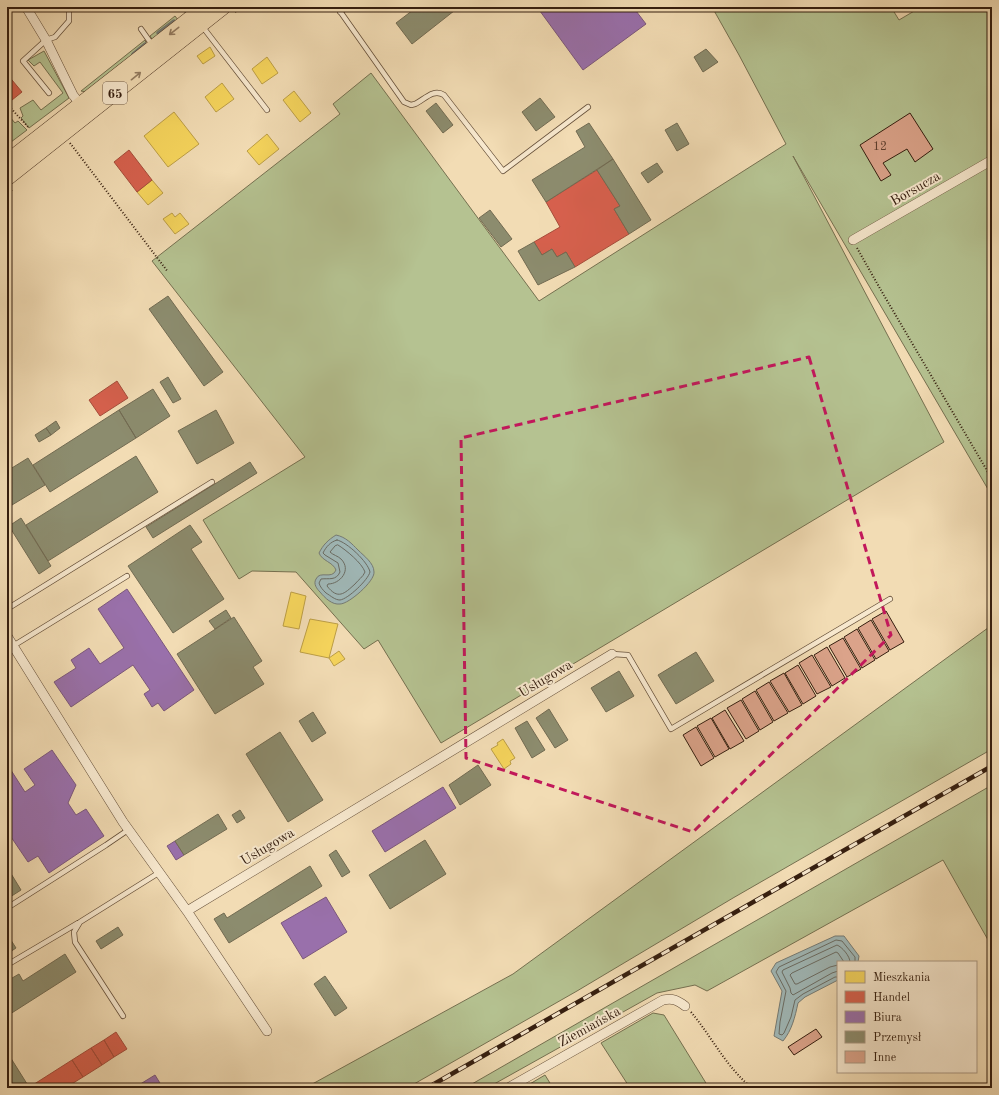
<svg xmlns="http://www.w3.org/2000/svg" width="999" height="1095" font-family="'Old Standard TT',serif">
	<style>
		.green { fill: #b5c291; stroke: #757050 }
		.water { fill: #a0b9b9; stroke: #757b75 }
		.homes { fill: #f6d55c; stroke: #bc9e45 }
		.shops { fill: #d6604d; stroke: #a64c3a }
		.offices { fill: #9970ab; stroke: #7b577c }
		.industry { fill: #8c8c6e; stroke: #726b52 }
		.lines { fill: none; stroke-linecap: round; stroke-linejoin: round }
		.shore { stroke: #6a6c64; stroke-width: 1 }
		.stream { stroke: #757b75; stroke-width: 3.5 }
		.building { fill: #dba38a; stroke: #351e0f }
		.service-casing { stroke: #644e38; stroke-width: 6 }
		.minor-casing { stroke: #644e38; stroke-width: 10 }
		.primary-casing { stroke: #351e0f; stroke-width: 16 }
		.path { stroke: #351e0f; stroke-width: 2; stroke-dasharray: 1 2; stroke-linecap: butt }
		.service { stroke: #f7e8ce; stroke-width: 4.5 }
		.minor { stroke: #f7e8ce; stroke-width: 9 }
		.primary { stroke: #f2dcb4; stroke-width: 15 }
		.rail-casing { stroke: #351e0f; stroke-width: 4.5 }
		.rail { stroke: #f7e8ce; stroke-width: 3; stroke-dasharray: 9; stroke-linecap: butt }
		.oneway { stroke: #947d62 }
		.marked { fill: none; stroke: #c2185b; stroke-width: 3; stroke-dasharray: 8 5; stroke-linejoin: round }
		.labels { text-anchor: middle; stroke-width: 4; stroke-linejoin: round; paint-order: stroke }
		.number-label { font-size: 12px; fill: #5e3f2e }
		.shield { fill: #f7e8ce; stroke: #6f5b48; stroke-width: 1 }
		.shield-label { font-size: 13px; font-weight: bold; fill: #351e0f }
		.street-label { font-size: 14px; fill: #351e0f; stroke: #f7e8ce }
	</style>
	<rect width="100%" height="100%" fill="#f2dcb4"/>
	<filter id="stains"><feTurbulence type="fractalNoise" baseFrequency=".005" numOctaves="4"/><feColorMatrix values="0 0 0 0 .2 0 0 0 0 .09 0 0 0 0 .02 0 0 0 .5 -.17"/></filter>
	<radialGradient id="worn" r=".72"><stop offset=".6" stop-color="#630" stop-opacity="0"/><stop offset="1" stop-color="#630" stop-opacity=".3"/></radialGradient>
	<path class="green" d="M712 7H891L899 20 921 7H992V496L793 156 944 442 441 743 378 640 364 649 296 572 252 571 239 579 203 520 305 457 152 261 340 114 333 104 371 73 539 301 786 144 739 55Z
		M175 16 178 20 156 40 152 39 150 36Z
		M145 40 147 46 92 93 81 91Z
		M44 51 69 98 29 128 21 118 23 116 20 108 33 100 41 110 63 93 40 62 34 66 28 60Z
		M9 116 15 123 18 121 27 130 7 145V117Z
		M992 625V749L733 898 577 991 407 1088H305L513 974Z
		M992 785V947L943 860 707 991 695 985 657 993 487 1088H465Z
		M653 1013 664 1015 709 1088H630L601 1043Z
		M545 1075 553 1088H523Z"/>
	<path class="water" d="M336 535C346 537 352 544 358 550 364 556 374 563 374 572 375 581 349 604 340 604 332 605 325 598 320 592 317 589 313 584 316 579 320 570 332 580 336 570 333 562 322 561 319 553 323 545 328 540 336 535Z
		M835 936H844L859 956 858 962H838V980L805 997 798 1003C795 1017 792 1030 783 1041L774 1036 782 991 771 971 776 963Z"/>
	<path class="homes" d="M210 47 215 56 203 64 197 56Z
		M267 57 278 73 262 84 252 69Z
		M222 83 234 99 216 112 205 97Z
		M294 91 311 113 300 122 283 100Z
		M174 112 199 144 168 167 144 136Z
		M267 134 279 149 259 165 247 151Z
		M152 180 163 193 148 205 137 192Z
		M172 213 175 217 180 213 189 224 175 234 163 219Z
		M291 592 306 596 299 629 283 626Z
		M310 619 338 624 329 658 300 652Z
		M339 651 345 659 334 666 329 658Z
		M503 739 515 758 510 761 511 764 504 769 491 749 498 745 497 743Z"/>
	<path class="shops" d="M7 74 22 92 7 104Z
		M129 150 152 180 137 192 114 162Z
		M597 170 620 206 614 209 629 234 575 267 566 252 557 257 552 249 542 255 534 242 560 227 546 202Z
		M117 381 128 398 100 416 89 400Z
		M116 1032 127 1049 114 1057 104 1040Z
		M104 1040 114 1057 102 1065 91 1048Z
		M91 1048 102 1065 83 1077 72 1060Z
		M72 1060 83 1077 65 1088H28Z"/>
	<path class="offices" d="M537 7H633L646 24 583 70Z
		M127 589 194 690 164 711 158 703 152 707 144 694 150 690 133 665 71 707 54 682 76 668 71 660 89 648 100 664 124 648 98 609Z
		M52 750 76 785 68 803 76 815 86 809 104 836 49 873 38 856 28 862 7 831V764L25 792 35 785 24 769Z
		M443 787 456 808 385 852 372 831Z
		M175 841 184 855 176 860 167 846Z
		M326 897 347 932 303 959 281 923Z
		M155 1075 163 1088H145L142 1083Z
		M142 1083 145 1088H134Z"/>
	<path class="industry" d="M417 7H459L412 44 396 23Z
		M706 49 718 62 703 72 694 57Z
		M540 98 555 117 536 131 522 112Z
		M436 103 453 125 443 133 426 111Z
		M589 123 613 159 546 202 532 180 585 147 576 131Z
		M677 123 689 144 677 151 665 130Z
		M613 159 651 220 629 234 614 209 620 206 597 170Z
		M657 163 663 172 648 183 641 173Z
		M490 210 512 239 501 247 479 218Z
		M534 242 542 255 552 249 557 257 566 252 575 267 538 285 518 251Z
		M168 296 223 372 204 386 149 309Z
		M168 377 181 399 173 403 160 382Z
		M153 389 170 416 136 438 119 410Z
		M119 410 136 438 50 492 33 465Z
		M216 410 234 443 197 464 178 431Z
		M56 421 60 428 51 435 46 428Z
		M46 428 51 435 39 442 35 435Z
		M136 456 158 492 48 561 26 525Z
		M28 458 45 485 7 508V471Z
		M250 462 257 473 153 538 146 527Z
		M21 518 51 566 39 574 9 526Z
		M190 525 202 542 191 549 224 599 173 633 128 566Z
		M226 610 231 618 215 629 209 621Z
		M234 617 262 661 253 667 264 684 215 714 177 654Z
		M696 652 714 681 676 704 658 675Z
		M619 671 634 696 606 712 591 688Z
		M549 709 568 740 555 748 536 718Z
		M313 712 326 733 312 742 299 721Z
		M527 721 545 750 532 758 515 728Z
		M280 732 323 800 288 822 246 754Z
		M478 765 491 785 460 805 449 785Z
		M240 810 245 818 237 823 232 815Z
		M218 814 227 829 184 855 175 841Z
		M425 840 446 874 390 909 369 875Z
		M336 850 350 872 342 877 329 855Z
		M310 866 322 886 229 943 214 919 224 913 227 918Z
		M7 867 21 890 7 899Z
		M118 927 123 935 101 949 96 941Z
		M7 934 16 948 7 954Z
		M65 954 76 972 7 1016V981L19 974 23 981Z
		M325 976 347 1008 335 1016 314 984Z
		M7 1052 29 1087 28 1088H7Z"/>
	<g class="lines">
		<path class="shore" d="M337 540C347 542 368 562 370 572 368 580 348 599 340 600 335 600 331 596 326 593 323 590 320 587 319 583L321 579C329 578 336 581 340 572L338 563 325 555 323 553C326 547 330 542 337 540Z
			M338 545C346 550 362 563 365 572 363 577 358 580 355 584 344 594 338 600 327 586L328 584C340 584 352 570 341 559 338 556 333 555 330 552L335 546Z
			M838 965 830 967 797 984H795L790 975 792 973 836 952 838 953 844 962
			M838 971 832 973 793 995 791 993 790 988 782 972 783 970 837 945C842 947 850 956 850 962
			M838 977H835L803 994 795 1000 791 1017 784 1033 782 1035 779 1034 780 1022 786 991 776 972 779 967 836 940 842 941 855 957V962"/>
		<path class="stream" d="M186 12 193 8
			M158 33 174 21
			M133 54 145 44"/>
	</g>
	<path class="building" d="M910 113 933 149 915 162 907 149 883 163 891 175 881 181 860 145Z
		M886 611 904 642 890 650 872 619Z
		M871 620 889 651 876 659 858 628Z
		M857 629 875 660 862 668 844 637Z
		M843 638 861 669 847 677 829 646Z
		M827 647 845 678 832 686 814 655Z
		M812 655 831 687 817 694 799 663Z
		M798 665 816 696 803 704 785 673Z
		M784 673 802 705 789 712 770 681Z
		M769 682 788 713 774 721 756 690Z
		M755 691 773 722 760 730 742 699Z
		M741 700 759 731 746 739 727 708Z
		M725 710 744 741 730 749 712 718Z
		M711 718 729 749 715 757 697 726Z
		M696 727 714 758 701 766 683 735Z
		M816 1029 822 1037 794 1055 788 1047Z"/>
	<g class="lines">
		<g class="service-casing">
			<path id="service" d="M337 7 404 102 411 105 415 104C424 100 433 88 444 95L503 171 588 107
				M340 12 347 7
				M202 26 267 110
				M141 29 153 46
				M49 93 23 61 46 40 55 37 69 21V9L68 7
				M7 609 212 482
				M13 646 127 576
				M612 654 628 655 671 729 890 599
				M7 908 106 845 128 830
				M7 965 78 923
				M123 1016 75 942 74 932 80 922 160 872"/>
		</g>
		<g class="minor-casing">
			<path id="minor" d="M26 7 46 40 73 95 81 105
				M853 240 992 160
				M7 636 123 822 187 911 267 1031
				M187 911 612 654
				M508 1088 663 1000C673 998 677 1000 685 1006"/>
		</g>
		<g class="primary-casing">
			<path id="primary" d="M7 162 205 7
				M7 178 223 7"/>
		</g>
		<path class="path" d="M235 12 242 7
			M7 104 29 128
			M70 143 168 272
			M7 194 12 190
			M857 248 882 292 992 479
			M691 1012C712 1037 726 1067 752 1088"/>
		<use href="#service" class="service"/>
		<use href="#minor" class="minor"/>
		<use href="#primary" class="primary"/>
		<g class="rail-casing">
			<path id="rail" d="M427 1088 992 766"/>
		</g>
		<use href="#rail" class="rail"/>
	</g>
	<defs><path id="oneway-shaft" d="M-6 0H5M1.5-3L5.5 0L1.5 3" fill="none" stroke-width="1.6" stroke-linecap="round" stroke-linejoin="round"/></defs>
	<g class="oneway">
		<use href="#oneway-shaft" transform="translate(174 31) rotate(142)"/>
		<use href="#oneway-shaft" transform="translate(136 76) rotate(-39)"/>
	</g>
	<path class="marked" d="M809 357 891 635 693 832 466 758 461 438Z"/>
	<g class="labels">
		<g class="number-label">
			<text x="880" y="150">12</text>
		</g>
		<rect class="shield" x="103" y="82" width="24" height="22" rx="3"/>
		<g class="shield-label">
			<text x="115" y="98">65</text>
		</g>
		<g class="street-label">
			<text transform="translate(915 188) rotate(-30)" y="5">Borsucza</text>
			<text transform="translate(545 678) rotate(-31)" y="5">Usługowa</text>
			<text transform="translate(267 846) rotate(-31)" y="5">Usługowa</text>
			<text transform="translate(589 1026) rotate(-29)" y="5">Ziemiańska</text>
		</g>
	</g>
	<rect width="999" height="1095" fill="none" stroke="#f2dcb4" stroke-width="24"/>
	<rect x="8" y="8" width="983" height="1079" fill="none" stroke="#351e0f" stroke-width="2"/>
	<rect x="12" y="12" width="975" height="1071" fill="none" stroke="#351e0f"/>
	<rect x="837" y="961" width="140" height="112" fill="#f7e8ce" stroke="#a99782"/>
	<rect x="845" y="971" width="20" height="12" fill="#f6d55c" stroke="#a99782"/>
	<text x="873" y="981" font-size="12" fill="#351e0f">Mieszkania</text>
	<rect x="845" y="991" width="20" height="12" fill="#d6604d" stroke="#a99782"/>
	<text x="873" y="1001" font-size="12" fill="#351e0f">Handel</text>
	<rect x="845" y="1011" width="20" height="12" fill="#9970ab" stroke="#a99782"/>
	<text x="873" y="1021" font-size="12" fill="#351e0f">Biura</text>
	<rect x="845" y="1031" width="20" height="12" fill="#8c8c6e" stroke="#a99782"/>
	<text x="873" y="1041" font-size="12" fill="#351e0f">Przemysł</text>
	<rect x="845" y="1051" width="20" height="12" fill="#dba38a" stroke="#a99782"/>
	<text x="873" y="1061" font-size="12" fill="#351e0f">Inne</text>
	<rect width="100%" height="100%" filter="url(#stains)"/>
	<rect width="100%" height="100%" fill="url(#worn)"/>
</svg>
